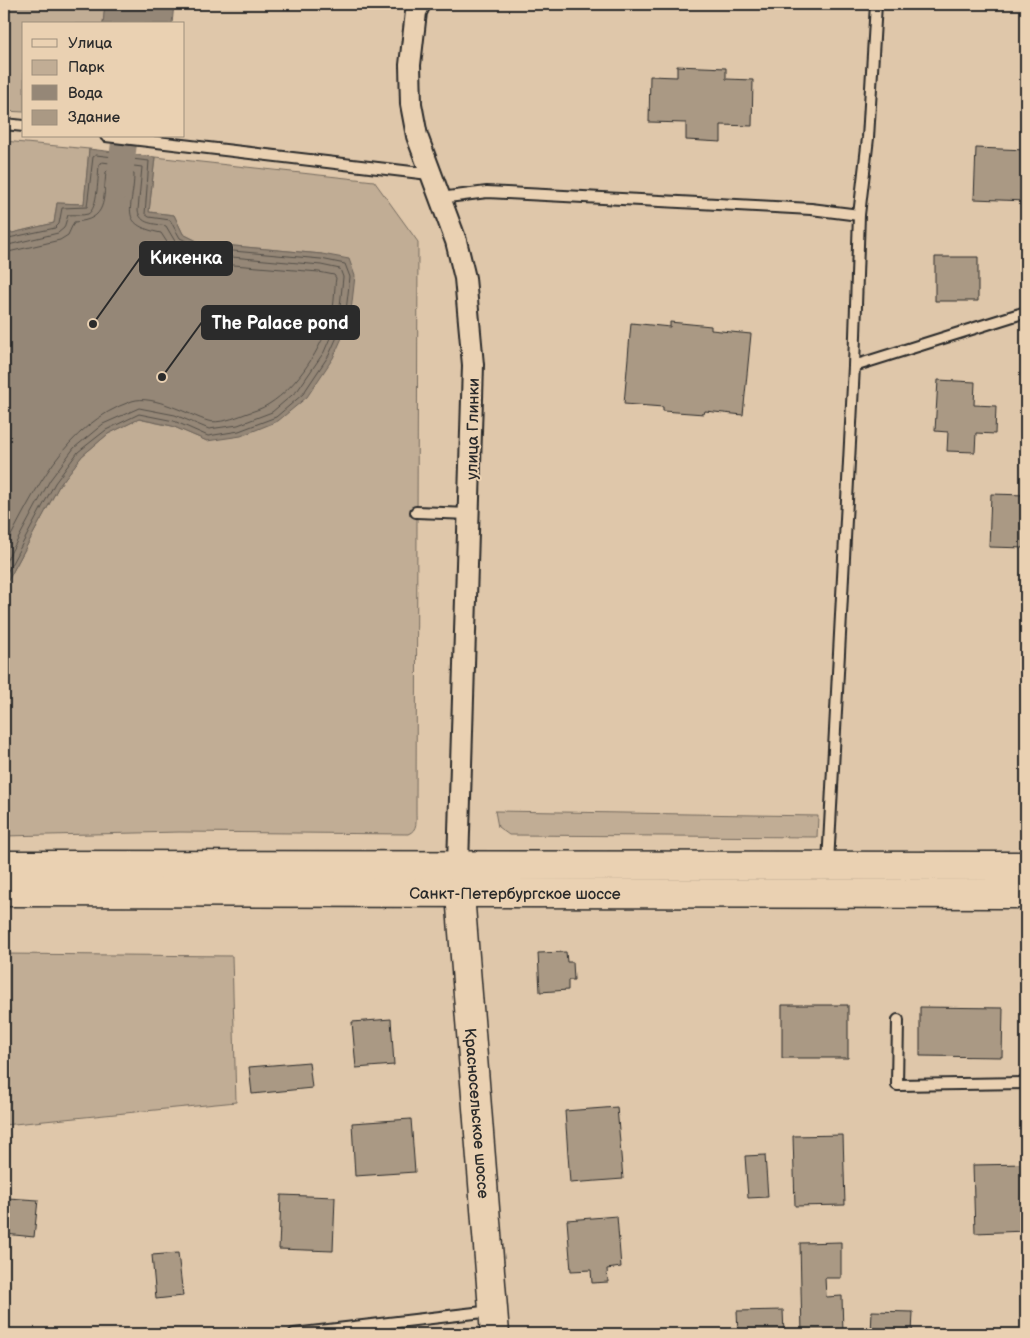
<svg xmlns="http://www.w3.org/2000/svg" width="1030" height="1338" font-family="'Balsamiq Sans',sans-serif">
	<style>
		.green { fill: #c1ad95; stroke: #766c60 }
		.water { fill: #958777; stroke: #6b6259 }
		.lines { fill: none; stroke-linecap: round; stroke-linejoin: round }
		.shore { stroke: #555049; stroke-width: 1 }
		.canal { stroke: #958777; stroke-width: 26 }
		.building { fill: #aa9984; stroke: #2b2b2b }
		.service-casing { stroke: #2b2b2b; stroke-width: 14 }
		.minor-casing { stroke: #2b2b2b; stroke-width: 24 }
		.secondary-casing { stroke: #2b2b2b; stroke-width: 31 }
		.primary-casing { stroke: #2b2b2b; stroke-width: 31 }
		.service { stroke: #ead1b2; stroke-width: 10 }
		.minor { stroke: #ead1b2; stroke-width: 20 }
		.secondary { stroke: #ead1b2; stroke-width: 28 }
		.primary { stroke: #ead1b2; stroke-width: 28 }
		.labels { text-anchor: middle; stroke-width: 4; stroke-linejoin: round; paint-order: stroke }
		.street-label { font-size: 16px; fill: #2b2b2b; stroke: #ead1b2 }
		.leader { fill: none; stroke: #2b2b2b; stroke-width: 2 }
		.callout-dot { fill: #2b2b2b; stroke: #ead1b2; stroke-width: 2 }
		.callout { fill: #2b2b2b; stroke: #2b2b2b; stroke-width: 2 }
		.callout-label { font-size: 18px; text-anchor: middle; font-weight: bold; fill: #fff }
	</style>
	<rect width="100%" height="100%" fill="#dfc7aa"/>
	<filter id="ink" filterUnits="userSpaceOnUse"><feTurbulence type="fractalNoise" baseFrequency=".02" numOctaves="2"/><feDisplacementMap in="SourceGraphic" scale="10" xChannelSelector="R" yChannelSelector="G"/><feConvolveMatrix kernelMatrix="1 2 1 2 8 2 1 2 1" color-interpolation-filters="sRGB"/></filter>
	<g filter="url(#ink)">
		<path class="green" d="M4 4H105L103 24H24V112L4 111Z
			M4 141 89 149 84 204 57 203 54 223 4 235Z
			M155 157 374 181 418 242 416 811C416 821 418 830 408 834L180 832 4 836V588L59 486 82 456 108 434 138 419 172 426 207 441 322 254 201 243 183 234 174 215 149 212Z
			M495 811 818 816 817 837 509 835 498 827Z
			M4 954 232 956 236 1102 4 1125Z"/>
		<path class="water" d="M105 4H174L172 24H103Z
			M89 149 155 157 149 212 174 215 183 234 201 243 322 254 349 259 355 276 350 320 333 358 307 397 278 421 241 436 207 441 172 426 139 419 108 434 82 456 59 486 4 588V235L54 223 57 203 84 204Z"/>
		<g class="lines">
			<path class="shore" d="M4 239 55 228 59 224 62 208 87 207 93 157 96 155 149 161 145 214 149 217 170 220 180 238 200 248 321 259 345 264 350 277 345 319 329 355 303 394 276 417 239 431 208 436 174 421 139 414 106 430 78 452 55 483 4 578
				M4 246 58 233 64 228 68 215C74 214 82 216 88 214 98 209 98 175 99 164L102 162 142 167 138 210C140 225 154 223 166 226L176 243 198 254 321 265 340 269 343 277 339 317 324 352 298 390 272 412 238 425 209 429 175 415 139 408 103 424 74 448 50 480 4 565
				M4 253 60 240 68 235 74 222C108 220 103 200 106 172L108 170 134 174C134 208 116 224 161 233L172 250 197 262 319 272 334 275 336 278C334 290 335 304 331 316 322 348 298 386 269 404 262 409 253 411 245 414 235 418 218 424 208 421 189 415 153 394 132 401 64 425 35 491 4 549"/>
			<path class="canal" d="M118 188 125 136"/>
		</g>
		<path class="building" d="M677 66 726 68V79L753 80 752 126 721 125V142L686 140V123L649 122 650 76 677 77Z
			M976 148 1026 150V201L974 199Z
			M935 257H978V301H935Z
			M670 322 711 326V330L751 334 743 415 705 411 704 414 663 411V407L624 404 631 323 670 327Z
			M938 380 975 382 974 405 996 406 995 434 976 433 975 452 947 451 948 432 935 431Z
			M991 494 1026 495V548L989 547Z
			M566 952 567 962H573L574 980H568V990L540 992 538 953Z
			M782 1005H848V1058H782Z
			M920 1007 1003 1008 1002 1057 920 1056Z
			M391 1019 394 1065 356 1068 352 1022Z
			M309 1062 312 1088 252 1094 249 1067Z
			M617 1107 623 1179 570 1183 565 1111Z
			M411 1119 415 1172 355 1176 352 1123Z
			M843 1135 845 1205 795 1206 793 1136Z
			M765 1155 768 1197 748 1198 745 1156Z
			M1026 1164V1231L975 1233 973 1165Z
			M281 1195 335 1197 333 1251 279 1249Z
			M8 1198 38 1200 34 1237 5 1234Z
			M617 1216 621 1267 607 1269 608 1282 592 1283 591 1270 571 1271 567 1220Z
			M841 1242V1278H825L826 1297 842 1296 843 1334H802L800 1243Z
			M178 1253 183 1296 156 1299 152 1255Z
			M783 1310 784 1334H738L737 1311Z
			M872 1311 913 1312 912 1334H871Z"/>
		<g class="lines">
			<g class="service-casing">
				<path id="service" d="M4 124 24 126
					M106 136 429 174
					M440 198 487 192 811 209 859 215
					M854 366 1026 312
					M416 512 470 514
					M828 864 854 366 859 215 868 138 876 4
					M898 1020 897 1085 1026 1083
					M294 1334 492 1311"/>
			</g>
			<g class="minor-casing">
				<path id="minor" d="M420 4 416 12 410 65 411 104 417 136 456 241 465 278 473 365 458 865"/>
			</g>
			<g class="secondary-casing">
				<g id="secondary">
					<path id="s1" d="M458 869 495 1334"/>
				</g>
			</g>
			<g class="primary-casing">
				<g id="primary">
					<path d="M4 865 1026 866"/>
					<path id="s2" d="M4 892 1026 894"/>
				</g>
			</g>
			<use href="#service" class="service"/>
			<use href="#minor" class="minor"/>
			<use href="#secondary" class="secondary"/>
			<use href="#primary" class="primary"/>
		</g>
	</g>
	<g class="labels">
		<g class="street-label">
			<text transform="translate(472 429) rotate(-89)" y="6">улица Глинки</text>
			<text dy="6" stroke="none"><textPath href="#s2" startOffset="511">Санкт-Петербургское шоссе</textPath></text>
			<text dy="6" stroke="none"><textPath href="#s1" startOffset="245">Красносельское шоссе</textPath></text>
		</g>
	</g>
	<path class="leader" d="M93 324L140 258M162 377L202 322"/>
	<g class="callout-dot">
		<circle cx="93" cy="324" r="5"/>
		<circle cx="162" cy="377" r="5"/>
	</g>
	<g class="callout">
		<rect x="140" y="242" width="92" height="33" rx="5"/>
		<rect x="202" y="306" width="157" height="33" rx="5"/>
	</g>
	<g class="callout-label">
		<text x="186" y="264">Кикенка</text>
		<text x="280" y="329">The Palace pond</text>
	</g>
	<rect width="1030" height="1338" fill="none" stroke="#ead1b2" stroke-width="20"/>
	<rect x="10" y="10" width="1010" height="1318" fill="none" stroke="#2b2b2b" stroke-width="2" filter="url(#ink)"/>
	<rect x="22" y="22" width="162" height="115" fill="#ead1b2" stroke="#9e8f7c"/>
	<rect x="32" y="39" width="25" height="8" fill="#ead1b2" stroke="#9e8f7c"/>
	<text x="68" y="48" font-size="15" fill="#2b2b2b">Улица</text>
	<rect x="32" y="60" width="25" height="15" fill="#c1ad95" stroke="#9e8f7c"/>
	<text x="68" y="72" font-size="15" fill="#2b2b2b">Парк</text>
	<rect x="32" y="85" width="25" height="15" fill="#958777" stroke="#9e8f7c"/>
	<text x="68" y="98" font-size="15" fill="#2b2b2b">Вода</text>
	<rect x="32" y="110" width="25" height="15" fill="#aa9984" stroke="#9e8f7c"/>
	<text x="68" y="122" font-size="15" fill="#2b2b2b">Здание</text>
</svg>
